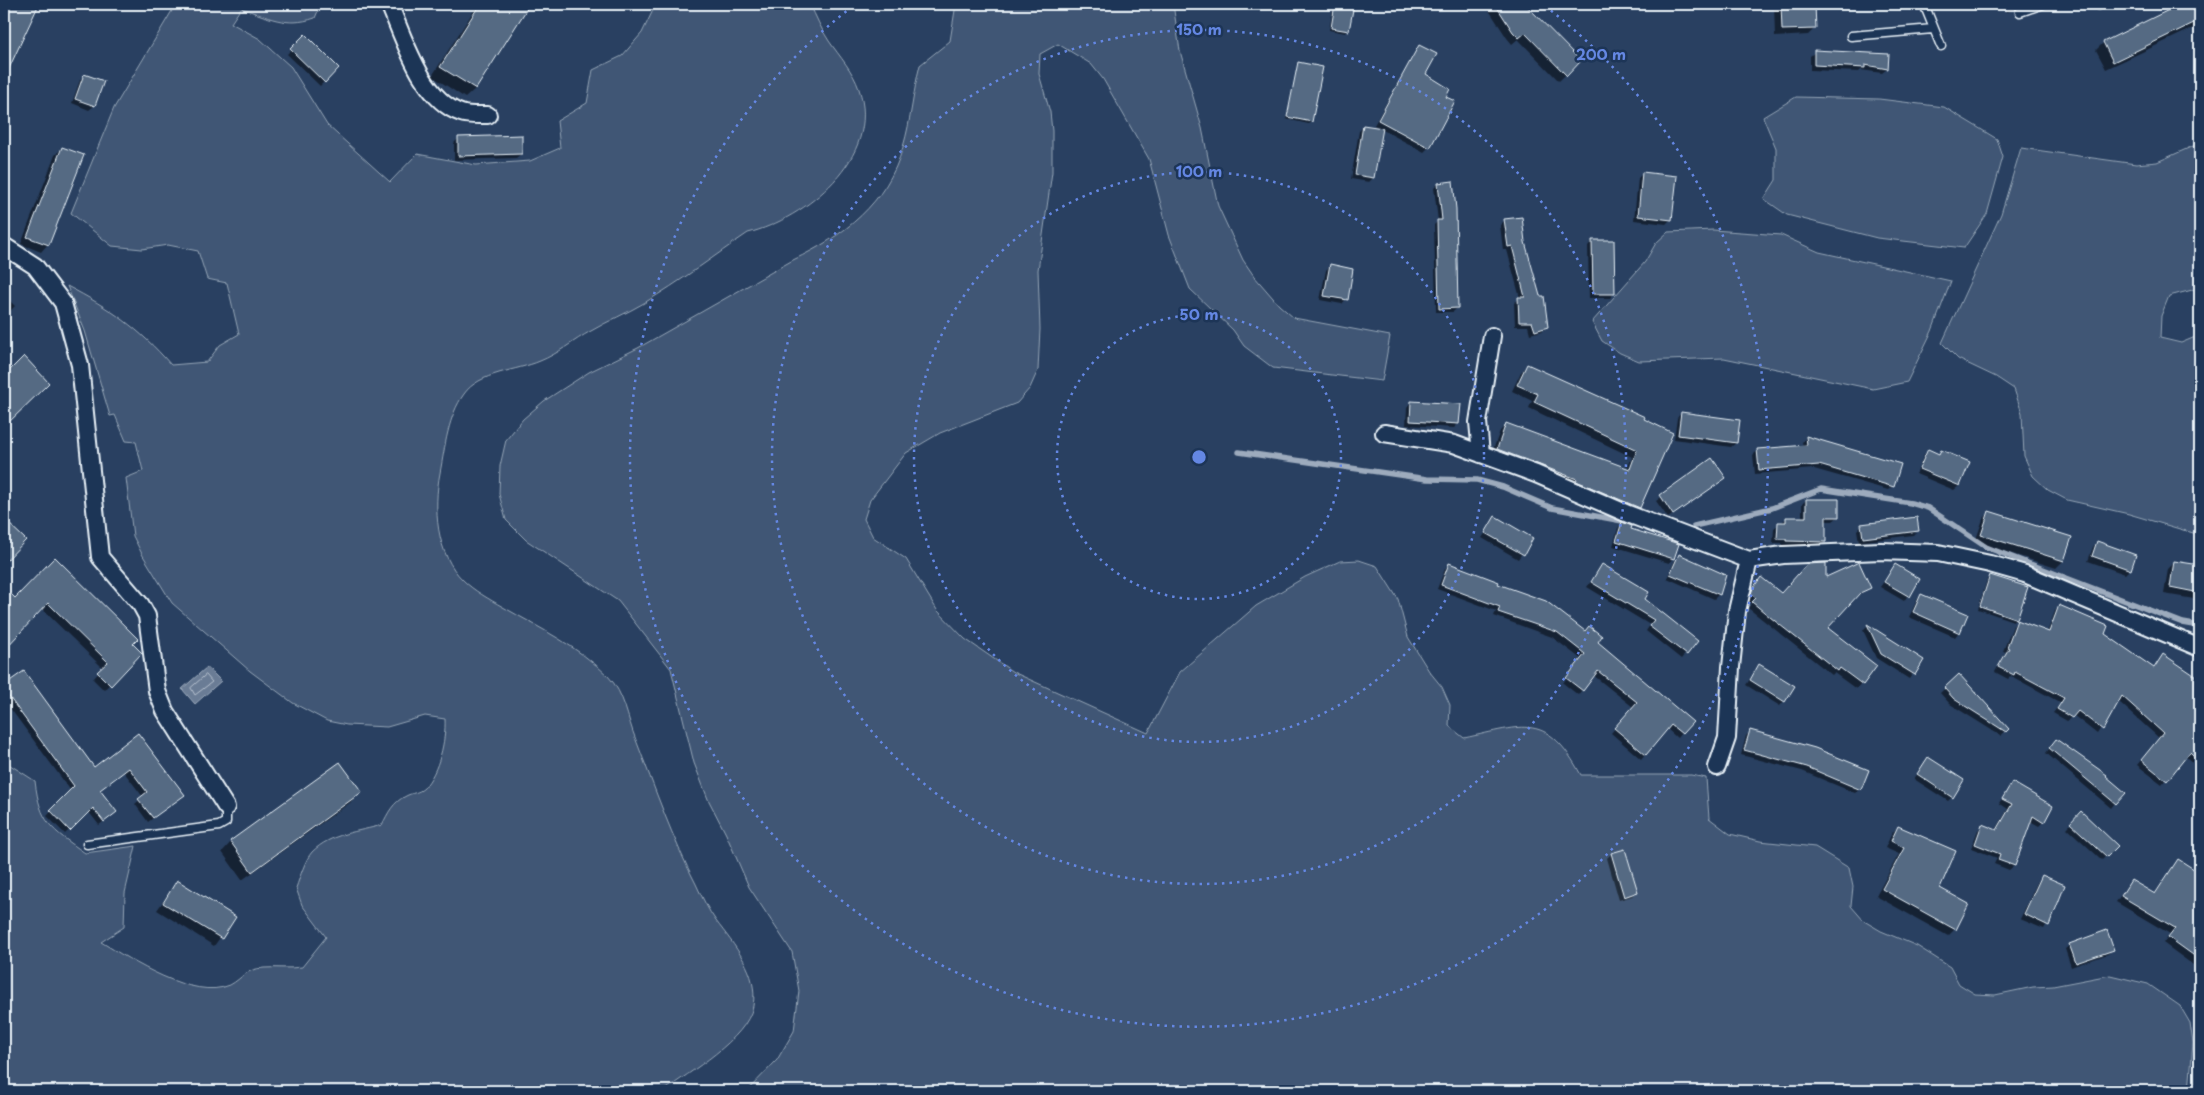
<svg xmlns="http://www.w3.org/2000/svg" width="2204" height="1095" font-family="'Playpen Sans',sans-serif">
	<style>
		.green { fill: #415774; stroke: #94a4b6 }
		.water { fill: #6b7c95; stroke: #9dabbd }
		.shadow { fill: #0007 }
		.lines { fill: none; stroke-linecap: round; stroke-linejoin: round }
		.shore { stroke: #b6c2d0; stroke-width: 1 }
		.stream { stroke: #9dabbd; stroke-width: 5.5 }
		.building { fill: #556a83; stroke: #e8f1f8 }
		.lane-casing { stroke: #e8f1f8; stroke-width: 11 }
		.street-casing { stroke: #e8f1f8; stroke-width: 20 }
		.lane { stroke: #1d3557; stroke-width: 8 }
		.street { stroke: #1d3557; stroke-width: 16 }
		.ring { fill: none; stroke: #6487e3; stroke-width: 2.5; stroke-dasharray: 2.5 5 }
		.centre { fill: #6487e3; stroke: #1d3557; stroke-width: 2.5 }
		.ring-label { font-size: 15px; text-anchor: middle; font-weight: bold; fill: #6487e3; stroke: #1d3557; stroke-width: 5; stroke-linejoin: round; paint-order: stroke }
	</style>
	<rect width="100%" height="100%" fill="#294061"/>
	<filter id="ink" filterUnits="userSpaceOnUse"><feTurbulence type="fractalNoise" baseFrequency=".02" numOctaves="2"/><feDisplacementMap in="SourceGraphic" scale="10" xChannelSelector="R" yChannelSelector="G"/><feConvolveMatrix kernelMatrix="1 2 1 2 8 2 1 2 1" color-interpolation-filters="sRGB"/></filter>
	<g filter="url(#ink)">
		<path class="green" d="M176 4H321L315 18C286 28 268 17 241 8L231 23 260 39 291 67 327 125 390 182 417 154 476 165 530 161 560 148 557 121 587 103 593 70 622 56 642 33 656 4H810C816 17 821 29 829 41 840 57 853 71 859 89 883 157 805 219 748 233 714 256 680 282 644 303 627 313 608 321 591 331 574 340 558 354 540 361 517 371 479 372 464 394 448 416 445 447 440 473 433 508 436 554 463 580 474 591 489 599 503 607 538 627 579 647 608 676 625 694 627 718 636 740 655 789 672 838 696 884 702 897 708 910 716 921 734 945 759 973 753 1006 747 1039 689 1072 664 1091H4V761L35 781C40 823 51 829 85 853L136 846 125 893 124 927 101 942C131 960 193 1001 230 985 243 978 245 969 264 968 277 967 289 969 302 967L326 937 302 905 296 888C300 877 305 860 312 852 331 833 358 832 382 825 388 813 393 802 406 796 411 793 419 793 424 788 439 771 446 741 445 719L425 716 387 727 347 725 327 721 293 703 250 671 172 603 142 554 133 536 126 478 143 471 136 442 126 441 115 415 110 416 85 331 67 286C111 309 138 327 171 365L207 362 220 345 239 334 227 283 207 279 198 251 168 245 142 249 112 246 71 213 114 108Z
			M956 4H1173L1180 51 1202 128 1218 206 1243 260 1254 276 1279 305 1294 318 1390 336 1382 381 1273 368 1244 346 1233 330 1190 289 1169 235 1149 159 1103 79 1091 64 1058 44 1040 54 1039 74 1050 112 1052 131V172L1038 270 1040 329 1038 370 1030 388 1017 403 940 433 906 453 870 500 864 519 873 537 906 559 937 610 965 639 1013 672 1148 733 1180 672 1256 606 1305 577 1340 561 1359 560 1377 566 1398 599 1408 637 1429 671 1442 687 1450 705 1449 726 1464 738C1525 725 1547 712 1581 775H1691L1706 778 1709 818 1730 834 1760 841 1815 847 1849 868 1853 887 1851 906 1864 921 1881 931 1917 946 1950 967 1959 984 1975 994 1995 995 2033 987 2053 986 2110 975 2148 984 2180 1006 2190 1023 2193 1043 2189 1091H747L777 1060 794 1031 799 991 792 952 749 887 726 834 708 799 694 763 671 669 618 601 526 540 506 520 499 494 500 466 506 440 523 419 544 401 589 372 638 348 793 260C844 236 887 203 903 147 911 120 913 92 920 65L950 41Z
			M1796 97 1879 99 1944 107 1997 139 2003 157 1987 214 1964 248 1877 238 1787 215 1764 199 1776 180V148L1763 117Z
			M2200 143V288L2169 296 2161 316 2160 338 2181 343 2200 335V535L2129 514 2067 500 2048 490 2033 476 2024 456 2022 413 2014 389 1996 377 1958 359 1942 343 2001 214 2021 148 2136 164 2157 162Z
			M1713 230 1781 235 1819 252 1951 281 1932 331 1907 382 1873 389 1724 358 1639 361 1620 353 1602 341 1592 322 1645 262 1656 243 1668 232Z"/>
		<path class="water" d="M207 667 221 681 195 704 182 689Z"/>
		<path class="shadow" d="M4 4H37L4 76Z
			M478 4H529L475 89 465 98 432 76Z
			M1334 4H1352L1346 33 1329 30Z
			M1485 4H1523L1580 61 1559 81 1518 39 1512 44 1507 38Z
			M1774 4H1814L1815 28 1808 35 1775 37Z
			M2003 4H2025L2007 12Z
			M2184 4H2200V25L2106 69 2096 50 2103 43Z
			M305 36 337 68 320 86 287 54Z
			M1419 46 1424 74 1429 147 1424 152 1381 129 1373 178 1369 182 1351 179 1359 131 1364 126 1380 128 1374 125Z
			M1815 52 1888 55 1887 69 1882 73 1861 70 1859 72 1810 70V56Z
			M1299 64 1311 122 1309 124 1286 119Z
			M85 75 94 106 89 110 72 103 80 80Z
			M459 138 521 154 516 158 454 160V143Z
			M62 148 48 244 41 252 21 244 55 155Z
			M1643 173 1671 219 1666 224 1634 220 1638 178Z
			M1438 184 1457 308 1453 312H1436L1434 225 1438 221 1434 188Z
			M1505 220 1524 242 1547 326 1542 331 1530 334 1528 326H1515L1514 303 1520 298 1507 250H1503L1500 225Z
			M1592 241 1614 293 1610 298H1589L1588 246Z
			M1330 266 1346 299 1342 304 1320 300 1326 270Z
			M4 295 15 306 4 317Z
			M1527 366 1643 418 1639 507 1633 513 1491 455 1500 431 1506 425 1627 469 1632 457 1529 408 1532 401 1512 391 1521 372Z
			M1411 402 1458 424 1454 428 1406 425 1407 407Z
			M1681 413 1736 443 1731 447 1674 439 1677 418Z
			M1807 437 1893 486 1888 490 1814 469 1755 474 1753 455 1758 450 1803 447 1802 442Z
			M1928 451 1938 455 1941 451 1968 463 1959 486 1954 490 1916 474 1924 455Z
			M1712 460 1720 482 1668 518 1656 501Z
			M1806 500 1838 517 1833 521H1824L1825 541 1820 546 1782 545V543H1773L1774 528 1787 518H1802V504Z
			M1990 512 2063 561 2056 568 1975 542 1983 519Z
			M1495 518 1532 539 1518 559 1482 538Z
			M1622 524 1629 529 1673 558 1669 563 1613 546 1618 528Z
			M1862 525 1917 531 1913 535 1859 542 1857 530Z
			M2097 542 2130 569 2125 574 2088 561 2093 547Z
			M1679 556 1725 575 1719 594 1714 599 1667 578 1675 560Z
			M55 559 140 653 104 690 93 679 103 668 41 608 4 648V589L15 599Z
			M2175 562 2200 566V600L2164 594 2168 569Z
			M1449 564 1497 585 1596 642 1681 733 1677 738 1667 729 1641 759 1611 733 1633 707 1593 675 1578 695 1563 683 1581 659 1552 637 1494 616 1496 611 1437 589 1445 569Z
			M1602 566 1696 641 1681 659 1646 631 1650 625 1587 587Z
			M1895 566 1919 579 1904 601 1880 587Z
			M1991 577 2016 618 2013 621 1978 609 1987 580Z
			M1825 579 1870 587 1854 598 1826 628 1875 667 1856 689 1834 673 1832 675 1748 608 1751 604 1746 600 1748 595 1756 584 1781 594Z
			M1921 595 1959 632 1955 637 1909 617 1917 600Z
			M2059 607 2153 669 2163 655 2198 679 2200 674V761L2196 766 2185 756 2162 784 2137 765 2159 738 2118 701 2097 734 2073 715 2067 721 2053 713 2061 703 2011 676 2008 679 1995 672 2006 652 2003 651 2013 626 2017 622 2047 633 2055 611Z
			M1867 626 1922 661 1909 679 1876 658 1863 630Z
			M1759 666 1784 701 1780 706 1746 685Z
			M24 672 94 768 138 735 178 799 148 822 135 804 143 797 124 772 99 790 111 816 99 825 88 811 65 834 47 816 71 791 4 700V687Z
			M1959 675 2007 729 2001 736 1950 704 1940 693Z
			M1750 732 1859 789 1855 793 1802 771 1741 755 1746 736Z
			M2052 745 2115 803 2111 808 2046 753Z
			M1928 758 1952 797 1948 801 1914 779Z
			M2012 784 2043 822 2039 826 2030 821 2014 866 2009 870 1994 864 1997 858 1971 848 1978 830 1983 825 1996 830 2008 809 1999 803Z
			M360 792 351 802 242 880 222 852 231 842Z
			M2081 813 2116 846 2102 860 2067 828Z
			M1898 827 1938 889 1955 929 1948 936 1876 896 1899 854 1885 848 1892 833Z
			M1611 854 1637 892 1632 896 1619 900 1607 858Z
			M2178 860 2200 874V970L2163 943 2170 934 2116 902 2131 881 2154 895Z
			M2043 876 2055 903 2058 904 2044 929 2020 919 2038 881Z
			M177 882 235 917 214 946 157 910Z
			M2070 945 2112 949 2108 954 2071 967 2065 949Z"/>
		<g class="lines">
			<path class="shore" d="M206 675 212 682 195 695 191 688Z"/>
			<path class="stream" d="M1239 452 1427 479 1477 480 1503 487 1552 508 1628 522
				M1694 526 1772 508 1821 489 1911 503 1928 508 1986 547 2183 623 2200 626"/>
		</g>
		<path class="building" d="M4 4H39L4 79Z
			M480 4H530L476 89 440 67Z
			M1335 4H1354L1349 31 1331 28Z
			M1495 4H1525L1581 61 1567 76 1525 33 1519 38 1513 32Z
			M1781 4H1815L1816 29 1782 30Z
			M2181 4H2200V20L2113 62 2103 42Z
			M305 34 339 68 325 83 290 49Z
			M1419 45 1437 54 1426 74 1450 89 1446 97 1455 101 1430 148 1378 120Z
			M1814 50 1889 54 1888 69 1865 65V68L1814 65Z
			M1298 62 1323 67 1312 122 1287 117Z
			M84 74 104 81 95 106 75 99Z
			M1363 125 1383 128 1374 178 1355 175Z
			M522 135V154L458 156V137Z
			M62 147 84 155 49 245 27 237Z
			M1642 172 1677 176 1672 220 1638 216Z
			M1453 181 1456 209 1458 308 1439 309 1437 220H1442L1438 183Z
			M1522 217 1525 242 1540 296H1544L1548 327 1535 331 1532 322H1519L1518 297H1525L1512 246 1508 247 1504 219Z
			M1592 240H1614L1615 294H1593Z
			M1330 264 1353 269 1348 300 1324 296Z
			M24 356 49 383 4 427V376Z
			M1527 364 1645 417 1644 419 1673 433 1640 508 1576 481 1577 479 1497 449 1506 423 1630 469 1637 450 1534 402 1538 394 1517 385Z
			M1411 401 1461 404 1459 424 1410 421Z
			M1681 412 1740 420 1737 443 1678 435Z
			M1806 436 1901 464 1894 487 1819 465 1759 470 1757 449 1807 445Z
			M1928 449 1939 454 1941 450 1970 462 1960 486 1919 469Z
			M1712 458 1726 478 1673 515 1660 495Z
			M1806 499H1839V517H1826V542L1786 541V539H1777L1778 522H1786V517H1806Z
			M1989 511 2072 537 2064 561 1981 535Z
			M1495 516 1533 538 1524 555 1485 533Z
			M1917 517 1919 531 1863 538 1861 524Z
			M4 519 26 540 4 563Z
			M1622 522 1632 526 1631 529 1679 544 1674 559 1616 541Z
			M2097 541 2136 555 2131 570 2092 556Z
			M1679 554 1726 575 1720 595 1670 574Z
			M55 557 138 639 133 644 142 653 111 686 97 672 108 662 48 603 4 650V587L15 598Z
			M2174 561 2200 565V593L2170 587Z
			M1859 562 1871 588 1860 593 1828 628 1877 666 1863 685 1840 668 1838 671 1770 617 1752 602 1756 598 1751 594 1753 588 1761 577 1781 593 1807 564 1826 563V577Z
			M1449 563 1499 582 1498 584 1546 601 1585 631 1589 626 1602 636 1598 642 1693 722 1682 734 1671 725 1646 755 1614 728 1637 702 1598 671 1583 691 1566 678 1585 654 1557 632 1498 612 1500 607 1441 585Z
			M1602 564 1649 592 1645 599 1698 641 1687 655 1649 626 1654 620 1591 582Z
			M1895 564 1920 579 1910 597 1884 582Z
			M1990 575 2028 587 2017 619 1980 606Z
			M1921 594 1968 614 1960 633 1913 612Z
			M2059 605 2108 626 2105 634 2154 668 2163 654 2200 679V762L2190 752 2167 781 2141 760 2163 733 2122 696 2103 730 2078 711 2072 718 2057 709 2064 698 2015 672 2014 675 1998 667 2009 648 2007 647 2017 620 2049 632Z
			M1867 624 1924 660 1915 675 1881 654Z
			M1759 664 1795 686 1785 702 1750 680Z
			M24 671 94 767 138 733 185 795 153 818 138 799 147 792 129 768 100 790 117 812 104 822 93 808 70 831 50 810 74 786 4 690V685Z
			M1959 674 2009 729 2006 732 1954 699 1944 688Z
			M1750 730 1815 748 1869 770 1861 790 1807 767 1744 750Z
			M2056 739 2107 775 2106 776 2126 793 2116 804 2049 748Z
			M1928 757 1964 780 1953 798 1917 774Z
			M340 762 362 792 252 872 230 841Z
			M2012 782 2053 806 2044 823 2033 816 2015 866 1998 860 2000 854 1975 844 1982 824 1997 830 2012 804 2002 799Z
			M2081 811 2118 846 2107 857 2070 823Z
			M1898 826 1956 851 1940 888 1969 904 1956 930 1882 889 1904 848 1891 841Z
			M1625 849 1638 892 1624 897 1611 853Z
			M2178 859 2200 873V960L2168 937 2175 928 2121 896 2131 880 2155 894Z
			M2042 875 2065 885 2049 926 2024 914Z
			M177 880 236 917 222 939 163 903Z
			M2107 930 2114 950 2076 963 2069 944Z"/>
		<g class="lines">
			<g class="lane-casing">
				<path id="lane" d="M1924 4 1941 46
					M2097 4 2099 5
					M2020 12 2043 4
					M1851 36 1933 29
					M87 844 219 826 226 822V807"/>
			</g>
			<g class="street-casing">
				<path id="street" d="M389 4C404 38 422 100 461 113 469 116 480 115 488 115
					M4 246 35 266 63 303 80 365 100 557 141 605 147 616 157 691 165 711 226 807
					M1384 433 1454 444 1536 474 1628 514 1749 560 1783 555 1881 551 1938 553 1990 564 2025 574 2200 648
					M1481 454 1478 422 1492 336
					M1717 767 1727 738 1731 667 1737 611 1749 560"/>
			</g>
			<use href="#lane" class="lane"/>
			<use href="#street" class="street"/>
		</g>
	</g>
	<g class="ring">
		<circle cx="1199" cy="457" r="142"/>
		<circle cx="1199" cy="457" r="285"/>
		<circle cx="1199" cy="457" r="427"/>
		<path d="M1545 6A569 569 0 1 1 853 6"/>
	</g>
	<circle cx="1199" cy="457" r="8" class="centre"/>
	<g class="ring-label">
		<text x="1199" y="35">150 m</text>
		<text x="1601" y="60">200 m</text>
		<text x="1199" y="177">100 m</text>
		<text x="1199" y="320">50 m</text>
	</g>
	<rect width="2204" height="1095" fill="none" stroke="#1d3557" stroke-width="20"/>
	<rect x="10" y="10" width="2184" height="1075" fill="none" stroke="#e8f1f8" stroke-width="2" filter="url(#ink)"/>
</svg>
